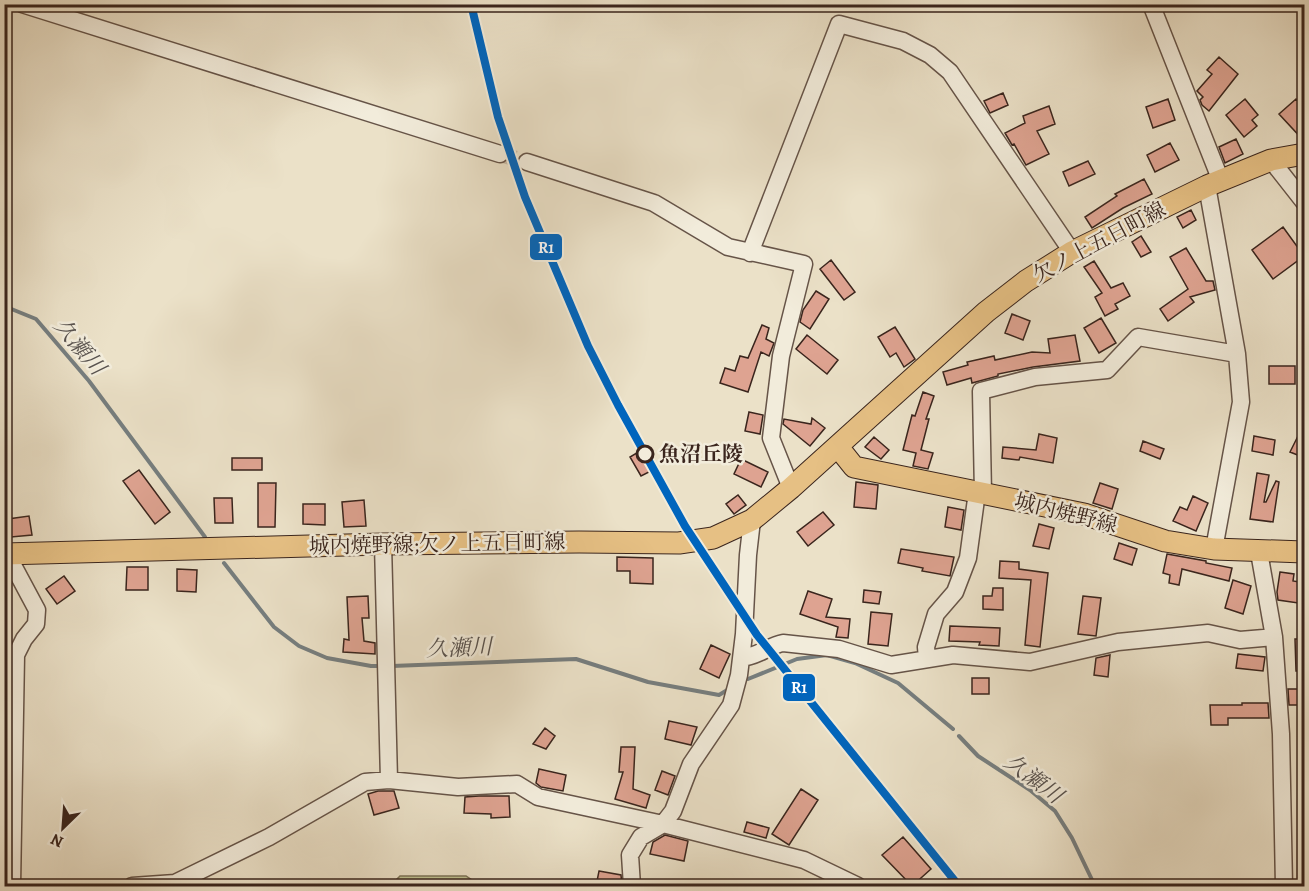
<svg xmlns="http://www.w3.org/2000/svg" width="1309" height="891" font-family="Alegreya,'Noto Serif JP',serif">
	<style>
		.green { fill: #bfc191; stroke: #7c7357; stroke-width: 1.5 }
		.lines { fill: none; stroke-linecap: round; stroke-linejoin: round }
		.stream { stroke: #767e7f; stroke-width: 4 }
		.building { fill: #dea391; stroke: #3a251d; stroke-width: 1.5 }
		.minor-tunnel { stroke: #c8bba6; stroke-width: 16; stroke-dasharray: 16 8; stroke-linecap: butt }
		.minor-casing { stroke: #665448; stroke-width: 19 }
		.major-casing { stroke: #3a251d; stroke-width: 23 }
		.minor { stroke: #f2ecdb; stroke-width: 16 }
		.major { stroke: #e6c084; stroke-width: 21 }
		.rail-1-casing { stroke: #f2ecdb; stroke-width: 12 }
		.rail-1 { stroke: #0065bd; stroke-width: 8 }
		.stop-dot { fill: #f2ecdb; stroke: #3a251d; stroke-width: 3 }
		.labels { text-anchor: middle; stroke-width: 5; stroke-linejoin: round; paint-order: stroke }
		.street-label { font-size: 21px; fill: #3a251d; stroke: #f2ecdb }
		.stop-label { font-size: 21px; font-weight: bold; fill: #3a251d; stroke: #f2ecdb; text-anchor: start }
		.water-label { font-size: 22px; font-style: italic; fill: #58524e; stroke: #f2ecdb }
		.line-badge { stroke: #f2ecdb; stroke-width: 2 }
		.badge-label { font-size: 16px; text-anchor: middle; font-weight: bold; fill: #fff }
	</style>
	<rect width="100%" height="100%" fill="#ebe1c8"/>
	<filter id="stains"><feTurbulence type="fractalNoise" baseFrequency=".00333" numOctaves="4"/><feColorMatrix values="0 0 0 0 .2 0 0 0 0 .09 0 0 0 0 .02 0 0 0 .5 -.17"/></filter>
	<radialGradient id="worn" r=".72"><stop offset=".6" stop-color="#630" stop-opacity="0"/><stop offset="1" stop-color="#630" stop-opacity=".3"/></radialGradient>
	<path class="green" d="M400 876H466L481 886H390Z"/>
	<g class="lines">
		<path class="stream" d="M4 306 36 319 89 381 205 537
			M224 563 274 627 299 646 327 658 371 666H382
			M392 666 576 659 648 682 719 695 729 689
			M748 679 797 659 827 655 855 663 898 683 953 729
			M959 736 978 756 1030 790 1055 811 1072 838 1095 886"/>
	</g>
	<path class="building" d="M1219 57 1238 74 1209 111 1202 105 1200 100 1203 97 1197 91 1212 74 1207 70Z
		M1003 93 1008 105 990 113 984 101Z
		M1168 99 1175 120 1153 128 1146 107Z
		M1245 99 1258 115 1252 120 1257 126 1244 137 1226 115Z
		M1296 99 1305 109V142L1279 114Z
		M1049 106 1055 124 1037 131 1049 154 1026 165 1014 144 1012 145 1005 133 1025 123 1023 116Z
		M1236 139 1243 154 1225 163 1219 147Z
		M1170 143 1179 160 1155 172 1147 155Z
		M1088 161 1095 174 1069 186 1063 172Z
		M1144 179 1152 194 1123 208 1092 228 1085 217 1117 196 1115 194Z
		M1191 210 1196 220 1183 228 1177 217Z
		M1283 227 1304 256 1273 279 1252 250Z
		M1141 236 1151 252 1141 257 1132 242Z
		M1186 248 1206 281H1213L1215 290 1190 297 1194 302 1168 321 1160 309 1188 289 1170 257Z
		M831 260 855 292 844 300 820 269Z
		M1094 261 1111 288 1123 283 1130 296 1115 304 1118 309 1105 316 1095 297 1102 293 1084 267Z
		M816 291 829 299 810 329 800 322 803 310Z
		M1012 314 1030 321 1023 340 1005 333Z
		M1101 318 1116 343 1099 353 1084 328Z
		M762 325 769 328 766 339 774 343 769 356 761 352 748 392 720 383 725 368 735 371 740 356 748 358Z
		M895 327 915 359 904 367 896 353 890 357 878 337Z
		M807 335 838 360 827 374 796 349Z
		M1075 335 1080 361 1033 367 998 374V376L972 383 971 378 947 385 943 372 968 365 967 362 994 356 995 360 1032 352 1050 353 1048 339Z
		M1269 366H1295V384H1269Z
		M923 392 934 396 926 419H929L921 450 933 453 928 469 913 466 916 453 903 450 912 415 915 416Z
		M749 412 763 415 760 434 745 431Z
		M812 418 825 428 810 446 783 424 784 419 811 424Z
		M1305 422V458L1290 452Z
		M1039 434 1057 438 1053 463 1020 457 1019 460 1002 458 1003 447 1036 450Z
		M1254 436 1275 440 1273 455 1252 451Z
		M874 437 889 450 881 459 865 447Z
		M1143 441 1164 449 1160 459 1140 451Z
		M640 451 651 471 641 476 630 457Z
		M232 458H262V470H232Z
		M741 459 768 472 761 487 734 474Z
		M139 470 170 512 155 524 123 481Z
		M1257 473 1269 475 1264 502H1266L1276 481 1279 482 1273 522 1250 519Z
		M856 482 878 485 876 509 854 507Z
		M258 483H276L275 527H258Z
		M1100 483 1118 489 1112 509 1093 503Z
		M738 495 746 505 734 514 726 504Z
		M1193 496 1208 503 1196 531 1173 521 1180 507 1187 510Z
		M214 498H232L233 523H215Z
		M364 500 366 526 344 527 342 502Z
		M303 504H325V525L303 524Z
		M948 507 964 510 961 530 945 527Z
		M823 512 834 525 808 546 797 532Z
		M29 516 32 535 11 537 8 519Z
		M1039 524 1054 528 1049 549 1033 546Z
		M1119 543 1137 549 1132 565 1114 559Z
		M901 549 954 557 950 576 922 571 923 568 898 563Z
		M1167 554 1206 561V563L1232 568 1229 581 1182 569 1179 585 1169 583 1170 575 1163 573Z
		M617 557 653 558V584L630 583V571H617Z
		M1000 561 1019 562V569L1048 573 1040 647 1025 645 1031 580 999 578Z
		M127 567H148V590H126Z
		M177 569 197 570 196 592 177 591Z
		M1280 572 1294 574 1293 581 1305 583V604L1278 600 1277 592Z
		M64 576 75 591 57 604 46 589Z
		M1233 580 1251 586 1243 614 1225 608Z
		M993 588H1003V610L983 609V596H992Z
		M864 590 881 592 879 604 863 602Z
		M808 591 832 599 826 617 850 619 848 638 836 637 838 627 800 614Z
		M368 596 369 618H362L364 641 375 643V654L343 652 344 639 349 640 347 597Z
		M1083 596 1101 598 1096 636 1078 634Z
		M871 612 892 614 888 646 868 644Z
		M950 626 1000 628 999 646 979 645 980 642 949 641Z
		M1295 639H1305V671H1296Z
		M711 645 730 654 719 678 700 669Z
		M1238 654 1265 657 1263 671 1236 668Z
		M1110 655 1108 677 1094 675 1096 658Z
		M972 678H989V694H972Z
		M1288 689H1305V705H1289Z
		M1242 703H1268L1269 718H1228V725H1211L1210 705H1242Z
		M669 721 697 727 691 745 665 739Z
		M545 728 555 736 546 749 533 744Z
		M621 747H635L633 789 650 795 646 808 615 799 623 772H619Z
		M539 769 566 775 563 791 541 787 536 783Z
		M662 771 675 776 668 795 655 790Z
		M801 789 818 800 789 845 772 834Z
		M378 791H394L399 808 374 815 368 794Z
		M479 796H509L510 817 491 818V814L464 813 465 797Z
		M747 822 769 828 766 838 744 832Z
		M665 835 688 841 684 861 650 854 653 842Z
		M903 837 931 869 912 886 882 855Z
		M599 871 621 875 622 886H596Z"/>
	<g class="lines">
		<path class="minor-tunnel" d="M500 154 527 162"/>
		<g class="minor-casing">
			<path id="minor" d="M22 4 500 154
				M1151 4 1221 181
				M1271 160 1304 202
				M527 162 654 203 728 247 804 264 781 356 771 438 791 488
				M1207 186 1237 354 1241 402 1214 549
				M750 253 839 24 903 41 930 55 950 72 1072 252
				M983 494 981 391 1035 377 1107 370 1138 337 1237 354
				M383 544 389 780
				M1259 552 1274 637 1281 734 1284 886
				M7 554 37 610 36 624 24 639 16 655 12 886
				M741 658C757 657 768 646 783 643L839 649 891 665 953 655 1030 662 1118 642 1208 633 1240 640 1274 637
				M927 659 926 647 936 614 955 592 968 558 977 492
				M132 886 175 883 269 837 365 782 389 780 458 787 517 784 538 797 663 824 804 860 858 886
				M632 886 630 855 641 837 663 824 673 811 691 764 731 705 739 675 744 634 748 555 752 520"/>
		</g>
		<g class="major-casing">
			<path id="major" d="M838 447 854 467 1084 514 1165 541 1214 549 1304 552
				M4 554 383 544 579 542 679 543 713 538 752 520 791 488 986 312 1026 281 1072 252 1207 186 1271 160 1304 154"/>
		</g>
		<use href="#minor" class="minor"/>
		<use href="#major" class="major"/>
		<g class="rail-1-casing">
			<path id="rail-1" d="M471 4 498 117 525 197 588 346 618 405 685 526 757 635 959 886"/>
		</g>
		<use href="#rail-1" class="rail-1"/>
	</g>
	<circle class="stop-dot" cx="645" cy="454" r="8"/>
	<g class="labels">
		<g class="street-label">
			<text transform="translate(1099 242) rotate(-28)" y="7">欠ノ上五日町線</text>
			<text transform="translate(1066 513) rotate(14)" y="7">城内焼野線</text>
			<text transform="translate(437 544) rotate(-1)" y="7">城内焼野線;欠ノ上五日町線</text>
		</g>
		<g class="stop-label">
			<text x="659" y="461">魚沼丘陵</text>
		</g>
		<g class="water-label">
			<text transform="translate(80 346) rotate(50)" y="8">久瀬川</text>
			<text transform="translate(459 647) rotate(-2)" y="8">久瀬川</text>
			<text transform="translate(1034 778) rotate(37)" y="8">久瀬川</text>
		</g>
	</g>
	<g class="line-badge">
		<rect x="529" y="233" width="34" height="28" rx="6" fill="#0065bd"/>
		<rect x="782" y="673" width="34" height="29" rx="6" fill="#0065bd"/>
	</g>
	<g class="badge-label">
		<text x="546" y="253">R1</text>
		<text x="799" y="693">R1</text>
	</g>
	<rect width="1309" height="891" fill="none" stroke="#ebe1c8" stroke-width="24"/>
	<rect x="6" y="6" width="1297" height="879" fill="none" stroke="#3a251d" stroke-width="3"/>
	<rect x="12" y="12" width="1285" height="867" fill="none" stroke="#3a251d" stroke-width="1.5"/>
	<g transform="translate(63 828) rotate(205)" stroke="#f2ecdb" stroke-width="4.5" paint-order="stroke">
	<path d="M0-4.5L10 22L0 15L-10 22Z" fill="#3a251d"/>
	<text y="-9" font-size="16" font-weight="bold" text-anchor="middle" fill="#3a251d">N</text>
	</g>
	<rect width="100%" height="100%" filter="url(#stains)"/>
	<rect width="100%" height="100%" fill="url(#worn)"/>
</svg>
